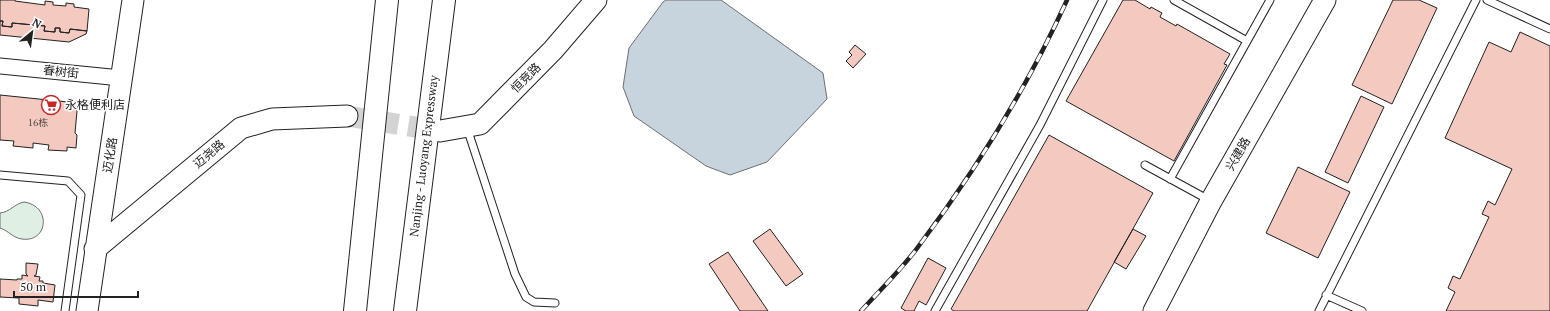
<svg xmlns="http://www.w3.org/2000/svg" width="1550" height="311" font-family="'PT Serif','Noto Sans SC',serif">
	<style>
		.green { fill: #e0efe3; stroke: #6f6f6f }
		.water { fill: #c7d3dd; stroke: #6f6f6f }
		.building { fill: #f3c9c0; stroke: #222 }
		.lines { fill: none; stroke-linecap: round; stroke-linejoin: round }
		.secondary-tunnel { stroke: #d3d3d3; stroke-width: 21; stroke-dasharray: 21 10; stroke-linecap: butt }
		.lane-casing { stroke: #222; stroke-width: 9 }
		.street-casing { stroke: #222; stroke-width: 17 }
		.secondary-casing { stroke: #222; stroke-width: 23 }
		.highway-casing { stroke: #222; stroke-width: 24 }
		.lane { stroke: #fff; stroke-width: 7 }
		.street { stroke: #fff; stroke-width: 15 }
		.secondary { stroke: #fff; stroke-width: 21 }
		.highway { stroke: #fff; stroke-width: 22 }
		.rail-casing { stroke: #222; stroke-width: 4.5 }
		.rail { stroke: #fff; stroke-width: 3; stroke-dasharray: 9; stroke-linecap: butt }
		.labels { text-anchor: middle; stroke-width: 3; stroke-linejoin: round; paint-order: stroke }
		.number-label { font-size: 10px; fill: #564c4a }
		.street-label { font-size: 12px; fill: #222; stroke: #fff }
		.poi-label { font-size: 12px; fill: #222; stroke: #fff; text-anchor: start }
	</style>
	<rect width="100%" height="100%" fill="#fff"/>
	<path class="green" d="M24 202C52 206 48 243 22 239 13 238 9 231 0 228V213C10 212 14 204 24 202Z"/>
	<path class="water" d="M666 0H721L823 73 827 99 767 162 730 175 706 166 634 116 623 87 629 48 663 2Z"/>
	<path class="building" d="M0 0H15V1L45 5V1L53 2V5L66 6V3L74 4V7L89 9 87 31 70 29 69 33 60 32V28H55V32L44 31 45 26 12 23V27L2 26 3 21H0Z
		M1123 0H1135L1150 9 1151 7 1162 13 1160 17 1176 26 1177 24 1230 54 1224 64 1227 65 1174 161 1066 101Z
		M1393 0H1419L1437 8 1392 104 1352 85Z
		M0 21H3L2 26 12 27V23L45 26 44 31 55 32V28H60V32L69 33 70 29 87 31 86 34 69 42 0 35Z
		M1520 32 1550 46V311H1446L1455 292 1448 288 1453 276 1460 279 1489 217 1482 214 1488 201 1495 205 1512 169 1445 138 1489 42 1511 52Z
		M855 45 866 54 853 68 846 61 852 55 849 52Z
		M0 95 68 102 77 111 75 133 77 135 76 148 67 147V151L48 150 49 145 33 143V148L13 146 14 141 0 140Z
		M1361 96 1384 107 1348 183 1325 172Z
		M1049 135 1153 193 1087 311H954L951 309Z
		M1298 167 1350 192 1318 258 1266 233Z
		M770 229 803 274 786 286 753 241Z
		M1133 229 1146 236 1126 269 1114 262Z
		M728 252 768 311H740L709 264Z
		M928 258 946 268 926 305 919 301 914 311H906L901 308Z
		M26 263 38 264 36 275 34 276 40 277 39 281H43V283L55 285 53 302 38 300V306L19 304V298L0 297V279L17 280V279H22V275L28 276 26 274Z"/>
	<g class="lines">
		<path class="secondary-tunnel" d="M347 116 440 131"/>
		<g class="lane-casing">
			<path id="lane" d="M1174 0 1247 41
				M1487 0 1550 29
				M467 128 515 274 526 297 534 302 555 303
				M1145 165 1209 200
				M0 175 68 181 81 195 65 311
				M1170 179 1270 0
				M1326 295 1362 311
				M935 311 1040 125 1103 0
				M1319 311 1476 0"/>
		</g>
		<g class="street-casing">
			<path id="street" d="M0 66 121 78"/>
		</g>
		<g class="secondary-casing">
			<path id="secondary" d="M440 131 480 124 553 50 596 0
				M95 249 241 128 272 119 347 116
				M87 311 133 0
				M1154 311 1211 201 1325 0"/>
		</g>
		<g class="highway-casing">
			<path id="highway" d="M355 311 387 0
				M405 311 444 0"/>
		</g>
		<use href="#lane" class="lane"/>
		<use href="#street" class="street"/>
		<use href="#secondary" class="secondary"/>
		<use href="#highway" class="highway"/>
		<g class="rail-casing">
			<path id="rail" d="M861 311C880 290 901 270 918 247 976 170 1027 88 1067 0"/>
		</g>
		<use href="#rail" class="rail"/>
	</g>
	<defs>
		<g id="supermarket-ring" transform="scale(1)"><circle r="9.5" fill="#fff" stroke="#c62828" stroke-width="1.5"/><path d="M-6-5.5h2.5l.6 2H6L4.5 2H-2.5L-4.4-4H-6ZM-1.5 3.2a1.3 1.3 0 1 0 .1 0ZM3 3.2a1.3 1.3 0 1 0 .1 0Z" fill="#c62828"/></g>
	</defs>
	<g fill-rule="evenodd">
		<use href="#supermarket-ring" x="51" y="105"/>
	</g>
	<g class="labels">
		<g class="number-label">
			<text x="38" y="126">16栋</text>
		</g>
		<g class="street-label">
			<text transform="translate(61 72) rotate(6)" y="4">春树街</text>
			<text transform="translate(526 78) rotate(-45)" y="4">恒竞路</text>
			<text transform="translate(209 154) rotate(-40)" y="4">迈尧路</text>
			<text transform="translate(1238 154) rotate(-60)" y="4">兴建路</text>
			<text transform="translate(110 155) rotate(-81)" y="4">迈化路</text>
			<text transform="translate(424 156) rotate(-83)" y="4">Nanjing - Luoyang Expressway</text>
		</g>
		<g class="poi-label">
			<text x="65" y="109">永格便利店</text>
		</g>
	</g>
	<g transform="translate(32 32) rotate(29)" stroke="#ffffff" stroke-width="3" paint-order="stroke">
	<path d="M0-3L7 15L0 10L-7 15Z" fill="#222222"/>
	<text y="-6" font-size="11" font-weight="bold" text-anchor="middle" fill="#222222">N</text>
	</g>
	<path d="M14 291v6h124v-6" fill="none" stroke="#222222" stroke-width="2"/>
	<text x="20" y="291" font-size="12" fill="#222222" stroke="#ffffff" stroke-width="3" paint-order="stroke">50 m</text>
</svg>
